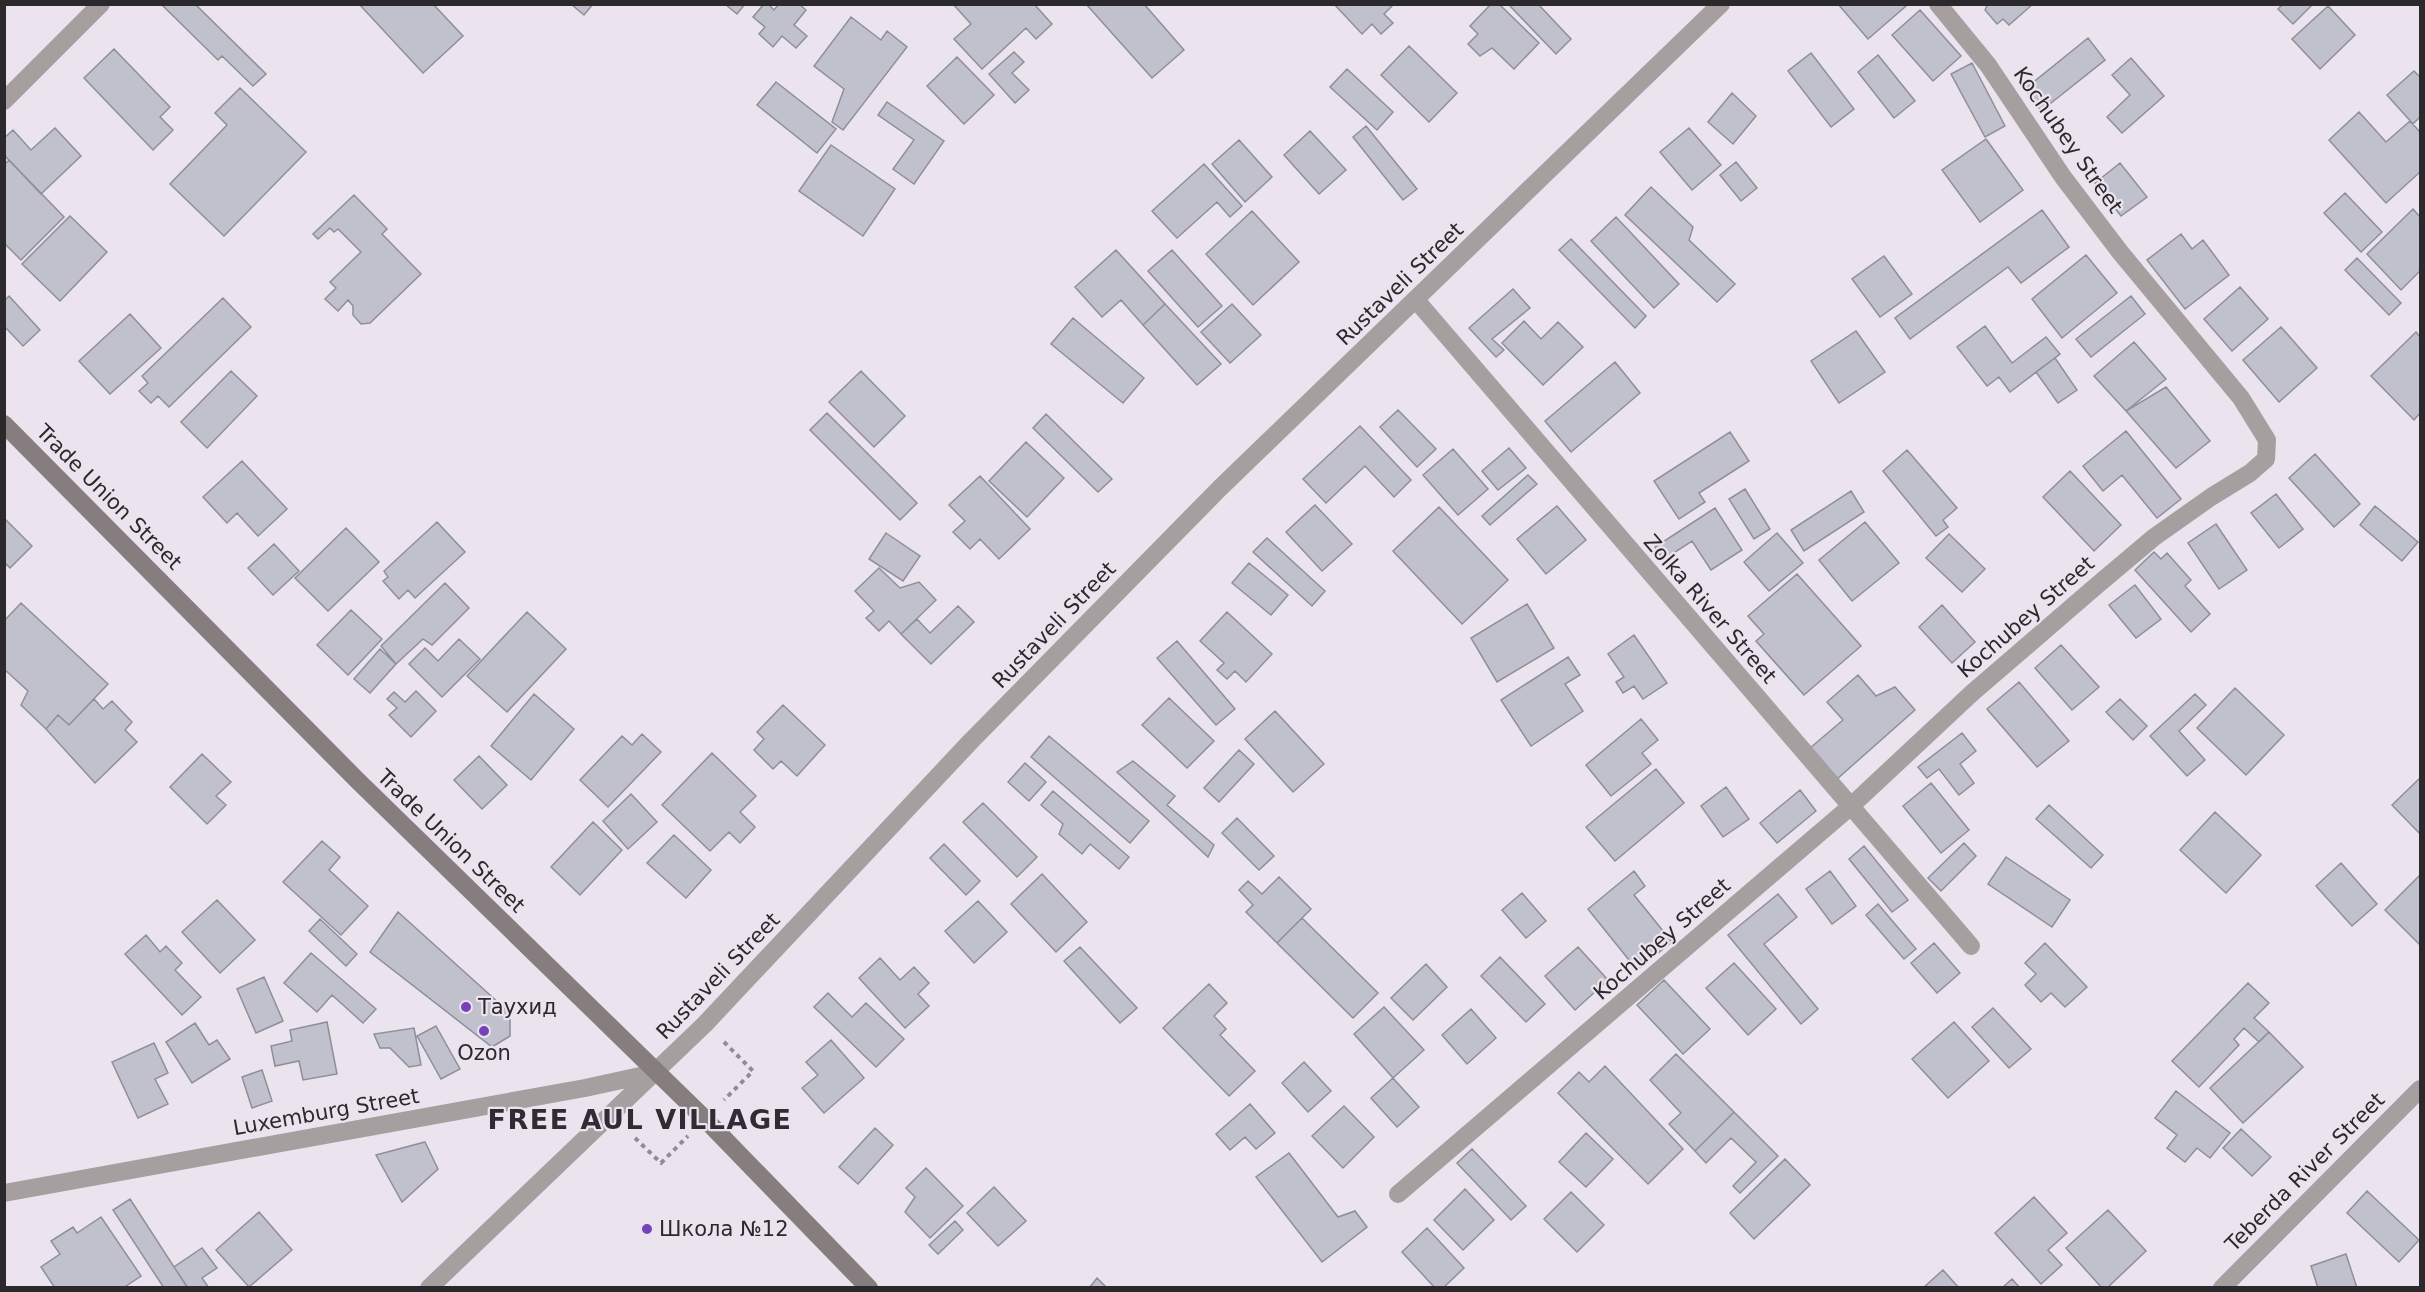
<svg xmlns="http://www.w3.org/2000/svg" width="2425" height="1292" font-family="'DejaVu Sans',sans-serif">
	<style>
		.building { fill: #c0c1cd; stroke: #8e8f9a; stroke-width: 1.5 }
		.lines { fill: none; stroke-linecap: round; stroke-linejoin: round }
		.path { stroke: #918b93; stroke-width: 4; stroke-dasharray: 4.5 4.5; stroke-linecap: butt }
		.street { stroke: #a69fa0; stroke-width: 18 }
		.secondary { stroke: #867d7e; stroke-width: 18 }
		.poi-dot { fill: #7741b8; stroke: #ebe3ee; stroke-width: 2 }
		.labels { text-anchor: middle; stroke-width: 4.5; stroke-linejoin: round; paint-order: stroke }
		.street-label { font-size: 21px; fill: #2c292d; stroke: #ebe3ee }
		.poi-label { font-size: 21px; fill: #2c292d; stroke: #ebe3ee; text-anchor: start }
		.district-label { font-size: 27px; font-weight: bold; letter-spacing: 1.5px; fill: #322b33; stroke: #ebe3ee }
	</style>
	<rect width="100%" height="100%" fill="#ebe3ee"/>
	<path class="building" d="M161 4H195L266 74 253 86 222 56 218 60Z
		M359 4H433L463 36 423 73Z
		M571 4H593L584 15Z
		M725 4H745L737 14Z
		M764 4H768L774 10 779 4H799L806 10 794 25 807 36 796 48 782 36 773 47 759 34 765 27 753 17Z
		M953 4H1034L1052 24 1036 39 1026 28 982 69 954 39 971 24Z
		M1086 4H1144L1184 50 1152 78Z
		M1334 4H1394L1384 14 1393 23 1381 34 1372 24 1362 34Z
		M1491 4H1499L1539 43 1514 69 1492 48 1480 56 1468 44 1478 34 1470 26Z
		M1512 4H1538L1571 39 1556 54 1510 6Z
		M1838 4H1905L1906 6 1868 39Z
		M1988 4H2033L2009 25 2003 19 1997 24 1985 10Z
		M2283 4H2313L2293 24 2278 9Z
		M2328 6 2355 35 2320 69 2292 39Z
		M1920 10 1961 56 1933 81 1892 35Z
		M851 17 881 40 887 31 907 47 843 130 832 122 844 89 814 66Z
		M2088 38 2105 60 2041 111 2025 89Z
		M1409 46 1457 93 1429 122 1381 75Z
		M114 49 170 107 160 117 173 130 153 150 84 78Z
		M1014 52 1024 62 1012 73 1029 90 1015 103 989 74Z
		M1811 53 1854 109 1831 127 1788 71Z
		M1878 55 1915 101 1894 118 1858 72Z
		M957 57 994 95 964 124 927 86Z
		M2131 58 2164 96 2122 133 2107 117 2130 95 2112 75Z
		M1972 63 2005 126 1985 137 1951 74Z
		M1347 69 1393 112 1377 130 1330 87Z
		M2414 71 2420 77V117L2413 124 2387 95Z
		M776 82 836 129 817 153 757 105Z
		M240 88 306 152 224 236 170 184 227 125 215 113Z
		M1732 93 1756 116 1733 144 1708 122Z
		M887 102 944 141 914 184 893 169 914 140 878 115Z
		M2359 112 2386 142 2410 121 2420 132V172L2386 203 2329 140Z
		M1366 126 1417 189 1403 200 1353 137Z
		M55 128 81 156 41 194 4 155V138L13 130 31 150Z
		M1689 128 1721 165 1692 190 1660 152Z
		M1310 131 1346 170 1319 194 1284 155Z
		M1986 139 2023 190 1980 222 1942 170Z
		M1239 140 1272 177 1245 202 1212 164Z
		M831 145 895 189 863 236 799 191Z
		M9 160 64 217 21 260 4 243V165Z
		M1736 162 1757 188 1741 201 1720 175Z
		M2120 163 2147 197 2121 216 2095 183Z
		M1204 164 1242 206 1230 217 1217 202 1177 238 1152 211Z
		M1651 187 1693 227 1689 240 1735 284 1717 302 1625 215Z
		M2345 193 2382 232 2361 252 2324 213Z
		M354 195 387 229 382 234 421 274 370 323 361 324 353 315V306L348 300 338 311 325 299 336 288 330 282 361 252 338 229 334 232 330 228 318 239 313 234Z
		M2413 209 2420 217V271L2401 290 2367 254Z
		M2042 210 2069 247 2021 283 2008 267 1910 339 1895 318Z
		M1252 211 1299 262 1253 305 1206 254Z
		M70 216 107 252 60 301 22 264Z
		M1616 217 1679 284 1654 308 1591 241Z
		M2181 234 2192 249 2203 240 2229 275 2185 309 2147 260Z
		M1571 239 1646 316 1635 328 1559 250Z
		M1116 250 1165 304 1143 325 1121 300 1102 317 1075 287Z
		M1172 250 1222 306 1198 327 1148 271Z
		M2086 255 2117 293 2062 338 2032 299Z
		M1884 256 1912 294 1880 317 1852 279Z
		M2357 258 2401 303 2389 315 2345 270Z
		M2240 287 2268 319 2232 351 2204 319Z
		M1513 289 1530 308 1492 339 1504 350 1496 357 1469 328Z
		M9 296 40 330 23 346 4 326V301Z
		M2131 296 2145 314 2091 357 2076 339Z
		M223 298 251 327 169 407 158 396 151 403 139 391 148 383 142 376Z
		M1165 304 1221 364 1197 385 1143 325Z
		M1232 304 1261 335 1230 363 1201 332Z
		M130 314 161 348 110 394 79 361Z
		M1073 318 1144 378 1123 403 1051 344Z
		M1524 321 1541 339 1558 322 1583 347 1543 385 1502 343Z
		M1985 326 2012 363 2046 337 2060 354 2010 392 1999 377 1987 386 1957 347Z
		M2281 327 2317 368 2279 402 2243 360Z
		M1856 331 1885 372 1839 403 1811 361Z
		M2416 332 2420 337V413L2414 420 2371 376Z
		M2134 342 2166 379 2126 411 2094 376Z
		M2055 358 2077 390 2058 403 2036 372Z
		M1615 362 1640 393 1571 452 1545 421Z
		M231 371 257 396 207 448 181 422Z
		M861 371 905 416 874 447 829 402Z
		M2166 387 2210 441 2176 468 2126 411Z
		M1398 410 1436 449 1417 467 1380 427Z
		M827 413 917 503 900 520 810 430Z
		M1046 414 1112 479 1098 492 1033 428Z
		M1360 426 1411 480 1394 497 1365 466 1326 503 1303 479Z
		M2126 431 2181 499 2157 518 2122 475 2103 491 2083 466Z
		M1730 432 1749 461 1699 493 1705 502 1679 519 1654 481Z
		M1026 442 1064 478 1027 517 989 481Z
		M1509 448 1526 468 1498 490 1482 471Z
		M1453 449 1488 489 1458 515 1423 475Z
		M1907 450 1957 508 1943 520 1948 527 1936 536 1883 471Z
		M2315 454 2360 504 2334 527 2289 478Z
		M242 461 287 509 258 536 237 513 227 523 203 497Z
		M2070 471 2121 525 2094 551 2043 497Z
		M1528 475 1537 484 1490 525 1482 516Z
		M980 476 1030 529 999 559 980 539 970 549 953 532 965 521 949 505Z
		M1745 489 1770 529 1754 539 1729 499Z
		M1851 491 1864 512 1804 551 1791 530Z
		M2276 494 2303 529 2279 548 2251 513Z
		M1315 505 1352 544 1322 571 1286 532Z
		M1557 506 1586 540 1546 574 1517 539Z
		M2375 506 2418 542 2402 561 2360 525Z
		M1439 507 1508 580 1462 624 1393 551Z
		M1715 508 1742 550 1711 570 1692 541 1663 560 1655 547Z
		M4 518 32 546 10 568 4 562Z
		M437 522 465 552 415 598 408 590 399 599 383 581 388 577 384 571Z
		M1865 522 1899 563 1852 601 1819 560Z
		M2216 524 2247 570 2219 589 2188 543Z
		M346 528 379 562 328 611 295 578Z
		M886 533 920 556 903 581 869 559Z
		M1777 533 1803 563 1769 591 1744 562Z
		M1949 534 1985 569 1962 592 1926 558Z
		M1267 538 1325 591 1312 606 1253 552Z
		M274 544 299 571 273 595 248 568Z
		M2154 552 2161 559 2167 553 2191 580 2185 586 2210 614 2191 632 2135 570Z
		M1249 563 1288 595 1271 615 1232 583Z
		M879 568 900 588 919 582 936 600 901 634 889 621 879 631 866 618 874 611 855 591Z
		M1797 574 1861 646 1804 695 1756 641 1764 634 1748 616Z
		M445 583 469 608 432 645 423 639 396 664 381 646Z
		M2135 585 2161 619 2136 638 2109 605Z
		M21 603 108 684 69 725 58 715 46 729 21 705 28 691 4 669V621Z
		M1527 604 1554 648 1497 682 1471 638Z
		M1942 605 1975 642 1952 663 1919 627Z
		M958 606 974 622 931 664 901 634 917 619 930 633Z
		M351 610 382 639 348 675 317 645Z
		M527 612 566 649 507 712 467 676Z
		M1227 612 1272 654 1246 682 1235 671 1227 679 1217 670 1224 663 1200 641Z
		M1634 635 1667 683 1643 699 1634 686 1623 693 1616 682 1624 677 1608 654Z
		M459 639 480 659 442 697 409 664 425 648 438 661Z
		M1177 641 1235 709 1216 725 1157 658Z
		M2061 645 2099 687 2072 710 2035 668Z
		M380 649 396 664 370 693 354 679Z
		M1568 657 1580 675 1565 684 1583 711 1531 746 1501 700Z
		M1858 675 1876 696 1895 687 1915 710 1837 779 1810 748 1843 720 1827 702Z
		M2019 682 2069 741 2037 767 1987 709Z
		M2235 688 2284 735 2246 775 2197 728Z
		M416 691 436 711 411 737 389 715 397 708 387 699 394 692 405 702Z
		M534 694 574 729 531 780 491 746Z
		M2195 694 2206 705 2179 731 2205 760 2187 776 2150 736Z
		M1169 698 1214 741 1187 768 1142 725Z
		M94 699 103 709 112 701 132 722 125 730 137 742 95 783 46 729 58 715 69 725Z
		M2120 699 2147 726 2133 740 2106 712Z
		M783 705 825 745 797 776 781 761 773 769 754 750 764 739 757 732Z
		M1275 711 1324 764 1293 792 1245 739Z
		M1641 719 1658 740 1642 753 1651 764 1611 796 1586 765Z
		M1962 733 1976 751 1960 764 1974 783 1959 795 1939 769 1927 778 1918 767Z
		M642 734 661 752 608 807 580 780 622 736 632 745Z
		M1049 736 1149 821 1130 843 1031 757Z
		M1239 750 1254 764 1219 802 1204 788Z
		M712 753 756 796 740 812 755 827 740 843 729 832 710 851 662 805Z
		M202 754 231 782 216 796 226 805 207 824 170 787Z
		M479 756 507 785 482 809 454 780Z
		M1133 761 1175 796 1167 805 1214 845 1208 857 1117 772Z
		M1025 763 1046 782 1029 801 1008 782Z
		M1656 769 1684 803 1615 861 1586 827Z
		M2420 778V834L2392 805Z
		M1931 783 1969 830 1941 853 1903 806Z
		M1726 787 1749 819 1723 837 1701 806Z
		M1800 790 1816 811 1777 843 1760 823Z
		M1053 791 1129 857 1119 869 1090 844 1082 854 1059 834 1063 824 1041 805Z
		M631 794 657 822 628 849 603 821Z
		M983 803 1037 857 1017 877 963 822Z
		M2049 805 2103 855 2091 868 2036 819Z
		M2215 812 2261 855 2226 893 2180 850Z
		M1237 818 1274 856 1259 870 1222 833Z
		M593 822 622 850 580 895 551 867Z
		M674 835 711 870 686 898 647 863Z
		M322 841 340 857 329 870 368 906 341 935 283 882Z
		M1964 843 1976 856 1941 891 1928 878Z
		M944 844 980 881 966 895 930 858Z
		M1864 846 1908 900 1892 912 1849 859Z
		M2006 857 2070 900 2052 927 1988 884Z
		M2341 863 2377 904 2352 926 2316 886Z
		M1634 871 1645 886 1634 895 1672 942 1637 970 1588 909Z
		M1830 871 1856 906 1832 924 1806 889Z
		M1042 874 1087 922 1056 952 1011 904Z
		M2420 875V945L2385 910Z
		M1279 877 1311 909 1277 943 1246 912 1253 905 1239 890 1248 881 1262 894Z
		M1522 893 1546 921 1526 938 1502 910Z
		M1778 894 1797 917 1764 944 1818 1009 1801 1024 1728 935Z
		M217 900 255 940 220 973 182 932Z
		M978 901 1007 932 974 963 945 931Z
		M1878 904 1916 949 1904 959 1866 915Z
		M398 912 510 1013V1036L492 1047 370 952Z
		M1302 918 1378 993 1353 1018 1277 943Z
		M320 919 357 954 346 966 309 931Z
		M146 935 160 952 166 946 182 963 175 970 201 997 182 1015 125 954Z
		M1934 943 1960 973 1937 993 1911 963Z
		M2045 943 2087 987 2065 1007 2051 993 2041 1002 2025 985 2036 974 2025 963Z
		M1080 947 1137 1008 1120 1023 1064 961Z
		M1578 947 1608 980 1575 1010 1545 976Z
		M311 953 376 1009 363 1023 332 995 317 1012 284 983Z
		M1500 957 1545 1004 1526 1022 1481 976Z
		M880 958 900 980 914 967 929 983 918 994 929 1006 905 1028 859 978Z
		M1734 963 1776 1009 1748 1035 1706 988Z
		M1426 964 1447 987 1413 1020 1391 998Z
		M264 977 283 1021 256 1033 237 989Z
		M1664 980 1710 1029 1683 1054 1637 1005Z
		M2248 983 2269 1003 2254 1018 2269 1032 2259 1042 2244 1028 2234 1039 2239 1045 2199 1087 2172 1061Z
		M1209 984 1227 1003 1214 1016 1226 1029 1220 1035 1255 1071 1229 1096 1163 1028Z
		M828 993 852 1017 866 1003 904 1039 876 1067 814 1007Z
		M1384 1007 1424 1050 1393 1078 1354 1034Z
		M1993 1008 2031 1049 2009 1068 1972 1027Z
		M1471 1009 1496 1038 1467 1064 1442 1035Z
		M327 1022 337 1074 303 1080 299 1061 275 1066 271 1046 292 1041 290 1030Z
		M1954 1022 1989 1061 1948 1098 1912 1059Z
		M195 1023 209 1045 217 1040 230 1059 192 1083 166 1042Z
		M436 1026 460 1069 441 1079 417 1036Z
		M414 1028 421 1065 409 1067 390 1048H380L374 1034Z
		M2269 1032 2303 1067 2243 1123 2210 1088Z
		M831 1040 864 1078 824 1113 802 1088 818 1075 806 1062Z
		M154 1043 168 1073 155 1079 168 1104 138 1118 112 1062Z
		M1676 1054 1734 1112 1695 1151 1669 1124 1681 1113 1650 1080Z
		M1304 1062 1331 1091 1308 1112 1282 1083Z
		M1605 1066 1683 1149 1648 1184 1558 1093 1579 1072 1589 1082Z
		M262 1070 272 1101 252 1108 242 1077Z
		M1393 1078 1419 1107 1397 1127 1371 1098Z
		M2176 1091 2230 1133 2210 1158 2197 1148 2185 1162 2167 1148 2177 1135 2155 1118Z
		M1250 1104 1275 1133 1256 1149 1245 1137 1230 1150 1216 1134Z
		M1344 1106 1374 1137 1343 1168 1312 1136Z
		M1734 1112 1778 1156 1740 1193 1733 1186 1756 1162 1731 1138 1706 1163 1695 1151Z
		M875 1128 893 1145 858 1184 839 1167Z
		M2241 1129 2271 1157 2252 1176 2223 1148Z
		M1586 1133 1613 1159 1586 1187 1559 1162Z
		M425 1142 438 1169 402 1202 376 1155Z
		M1472 1149 1526 1206 1511 1220 1457 1163Z
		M1289 1153 1338 1217 1355 1211 1367 1227 1322 1262 1256 1177Z
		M1785 1159 1810 1185 1754 1239 1730 1213Z
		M926 1168 963 1206 930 1238 905 1212 915 1197 906 1188Z
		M994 1187 1026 1221 998 1246 967 1213Z
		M1465 1189 1494 1220 1463 1250 1434 1220Z
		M2367 1191 2419 1240 2399 1262 2347 1213Z
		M1571 1192 1604 1225 1577 1252 1544 1219Z
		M2034 1197 2067 1233 2048 1250 2062 1265 2041 1284 1995 1233Z
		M130 1199 187 1287 185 1288H164L113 1210Z
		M2108 1210 2146 1251 2107 1288H2102L2066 1248Z
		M259 1212 292 1250 249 1287 216 1250Z
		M101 1217 141 1276 123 1288H55L41 1267 60 1254 51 1241 73 1227 77 1233Z
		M955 1221 963 1230 938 1254 929 1245Z
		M1427 1228 1464 1268 1443 1288H1435L1402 1252Z
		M202 1248 217 1268 202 1278 209 1288H188L174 1267Z
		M2346 1254 2357 1288H2318L2311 1266Z
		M1943 1270 1959 1288H1923Z
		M1097 1278 1107 1288H1089Z
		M2012 1279 2020 1288H2002Z"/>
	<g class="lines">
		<path class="path" d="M724 1042 753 1071 724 1100
			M635 1138 661 1163 688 1136"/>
		<path class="street" d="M4 101 101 4
			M1416 300 1971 946
			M4 1193 585 1088 654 1073
			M1398 1194 1850 807 1972 693 2095 587 2153 538 2211 497 2250 473 2266 459 2267 440 2241 398 2120 252 2063 177 1988 65 1938 4
			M429 1288 705 1024 971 741 1220 488 1721 4
			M2222 1288 2420 1089"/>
		<path class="secondary" d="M4 424 357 780 705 1119 869 1288"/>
	</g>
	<g class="poi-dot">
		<circle cx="466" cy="1007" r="6"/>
		<circle cx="484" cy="1031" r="6"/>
		<circle cx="647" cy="1229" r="6"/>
	</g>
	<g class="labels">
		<g class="street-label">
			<text transform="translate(2068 140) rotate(55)" y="7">Kochubey Street</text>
			<text transform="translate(1400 284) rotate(-44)" y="7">Rustaveli Street</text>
			<text transform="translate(109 497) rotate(45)" y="7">Trade Union Street</text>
			<text transform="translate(1710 609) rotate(49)" y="7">Zolka River Street</text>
			<text transform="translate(2026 617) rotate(-41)" y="7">Kochubey Street</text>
			<text transform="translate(1054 625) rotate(-46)" y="7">Rustaveli Street</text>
			<text transform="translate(451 841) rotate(44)" y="7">Trade Union Street</text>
			<text transform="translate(1662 939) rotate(-41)" y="7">Kochubey Street</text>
			<text transform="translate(718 976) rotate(-46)" y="7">Rustaveli Street</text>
			<text transform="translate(326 1112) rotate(-10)" y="7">Luxemburg Street</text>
			<text transform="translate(2305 1172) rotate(-45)" y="7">Teberda River Street</text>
		</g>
		<g class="poi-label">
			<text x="478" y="1014">Таухид</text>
			<text x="484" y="1060" text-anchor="middle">Ozon</text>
			<text x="659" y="1236">Школа №12</text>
		</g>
		<g class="district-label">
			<text x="640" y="1129">FREE AUL VILLAGE</text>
		</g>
	</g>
	<rect width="2425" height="1292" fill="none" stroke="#2c292d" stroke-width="12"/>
</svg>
